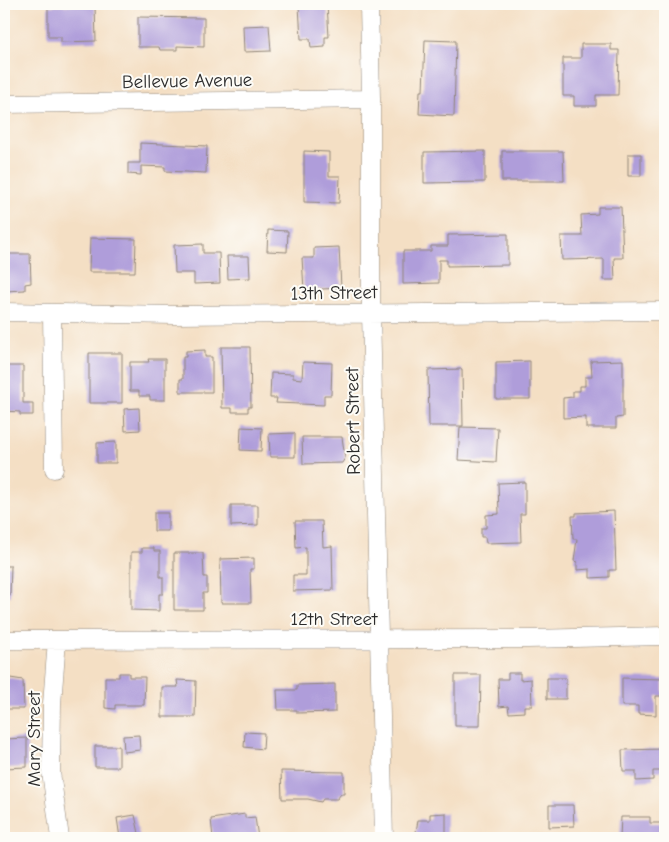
<svg xmlns="http://www.w3.org/2000/svg" width="669" height="842" font-family="'Comic Neue',sans-serif">
	<style>
		.building { fill: #af9dda }
		.lines { fill: none; stroke-linecap: round; stroke-linejoin: round }
		.minor-casing { stroke: #908578; stroke-width: 19 }
		.minor { stroke: #fff; stroke-width: 18 }
		.labels { text-anchor: middle; stroke-width: 4; stroke-linejoin: round; paint-order: stroke }
		.street-label { font-size: 19px; fill: #2b2b2b; stroke: #fdfcf7 }
	</style>
	<rect width="100%" height="100%" fill="#fdfcf7"/>
	<filter id="ink" filterUnits="userSpaceOnUse"><feTurbulence type="fractalNoise" baseFrequency=".02" numOctaves="2"/><feDisplacementMap in="SourceGraphic" scale="10" xChannelSelector="R" yChannelSelector="G"/><feConvolveMatrix kernelMatrix="1 2 1 2 8 2 1 2 1" color-interpolation-filters="sRGB"/></filter>
	<filter id="wash" filterUnits="userSpaceOnUse"><feTurbulence type="fractalNoise" baseFrequency=".0096" numOctaves="4" result="noise"/><feDisplacementMap in="SourceGraphic" scale="20" xChannelSelector="R" yChannelSelector="G"/><feGaussianBlur stdDeviation="1.12" result="paint"/><feColorMatrix in="noise" values="0 0 0 0 0 0 0 0 0 0 0 0 0 0 0 0 0 1.4 0 .05"/><feComposite in="paint" operator="in"/></filter>
	<g filter="url(#wash)">
		<rect width="100%" height="100%" fill="#f4dfc4"/>
		<g id="blocks">
			<path class="building" d="M311 4H327L329 37H325V47L311 48 310 39H301L299 6Z
				M95 5 96 41 61 42V37H48V6Z
				M138 17 204 18V47L177 46V50H160L159 47H138Z
				M269 25 271 51 244 52 243 26Z
				M425 40 456 41 454 116 419 114 420 91H423Z
				M581 44H611V50H619L618 95H596V106H574V96H563V58H581Z
				M140 143 207 146 206 173 165 171V167L141 166V175L128 174V163H140Z
				M304 151 329 152V176H340L339 203 304 202Z
				M485 151V182L424 183V152Z
				M502 151H563L564 181H502Z
				M628 154H641V176H628Z
				M598 207H621L623 258H614L615 280H604V259L562 260 561 236H582L581 215 598 214Z
				M268 230 288 231 287 252 267 251Z
				M508 234V265L447 266V260H439V283L403 284V251H431V246H448V235Z
				M90 238 136 239 135 272H89Z
				M203 244V253H219L220 283 194 284V273H175L174 245Z
				M339 247 341 288 304 290 302 258H314V248Z
				M4 254H30L31 283 25 284V290L4 291Z
				M227 256H249L250 278 228 279Z
				M221 347H250L251 407H248V412H232V408H222Z
				M205 350V357H212V392H180V379H183V357H186V351Z
				M89 353H122V403H89Z
				M148 359H165V400H150V396H139V391H130V362H149Z
				M623 360V417L616 418V428H586V417L563 418V398L573 397V391H580V386H585V377H592L591 361Z
				M530 361V399H496V362Z
				M303 362 332 363 331 395H324V405L276 403 277 398H270L271 373 293 374V378L302 379Z
				M4 366H23V403H33V415H20V412L4 411Z
				M462 369 463 426H429L428 370Z
				M139 408 140 430 125 431 124 409Z
				M241 427 262 428 261 451 240 450Z
				M460 427 498 428 496 462 458 460Z
				M295 433V457H270L269 434Z
				M302 437H342L345 458 342 463 303 464Z
				M116 442V463H97V443Z
				M525 482V514H520L521 542 486 543 485 537H481V528H486V515L499 514 498 483Z
				M231 505H258V525L231 526Z
				M614 511 616 570H609V577L590 578V569L577 570V562L574 561 577 539H573L572 516H576V513Z
				M154 513H168V531H154Z
				M295 521H322L323 547 332 546 333 590 293 591V575H306V547L296 548Z
				M142 548H154V551H160V577H163V594H159V611L131 610V552H142Z
				M174 553H203L204 577H207V593H203V610H174Z
				M254 558V569H250L251 603H221L220 559Z
				M4 566H11L10 596H4Z
				M119 673H129V677H145L144 705H115V709L105 708V677H119Z
				M508 673H520V680L531 679 532 706H524V712L509 713 508 706 499 707 498 679H508Z
				M455 675H481L480 726H455Z
				M4 677 23 680 24 709H4Z
				M547 678H566V699H547Z
				M622 678 663 679V696H656V715L638 714V706H622Z
				M177 680 196 681 195 717H162V687H178Z
				M335 684V712L297 713V710H278L277 690H297V685Z
				M245 732 264 733 263 749 244 747Z
				M139 735 140 750 124 752 123 736Z
				M27 738V767L4 768V739Z
				M95 746H119V767H95Z
				M663 749V771H653V780L636 781V771H623L622 750Z
				M281 771 344 772V794H341L337 799H323L321 802 308 799H282Z
				M549 805H573L574 826 549 827Z
				M446 813V838H415L418 820H430V814Z
				M245 814V818L255 817 258 838H213L211 819Z
				M135 815 140 838H120L117 818Z
				M621 817H650V823H665V838H620Z"/>
		</g>
	</g>
	<g filter="url(#ink)">
		<use href="#blocks" fill-opacity="0" stroke="#908578" stroke-width="1"/>
		<g class="lines">
			<g class="minor-casing">
				<path id="minor" d="M369 4 371 99V313L384 838
					M4 104 371 99
					M4 312 174 315 665 311
					M52 313 54 469
					M4 640 528 639 665 636
					M57 640 52 704 51 772 60 838"/>
			</g>
			<use href="#minor" class="minor"/>
		</g>
	</g>
	<g class="labels">
		<g class="street-label">
			<text transform="translate(187 80) rotate(-1)" y="7">Bellevue Avenue</text>
			<text transform="translate(334 292) rotate(-1)" y="7">13th Street</text>
			<text transform="translate(352 421) rotate(-91)" y="7">Robert Street</text>
			<text x="334" y="625">12th Street</text>
			<text transform="translate(33 739) rotate(-90)" y="7">Mary Street</text>
		</g>
	</g>
	<rect width="669" height="842" fill="none" stroke="#fdfcf7" stroke-width="20"/>
</svg>
